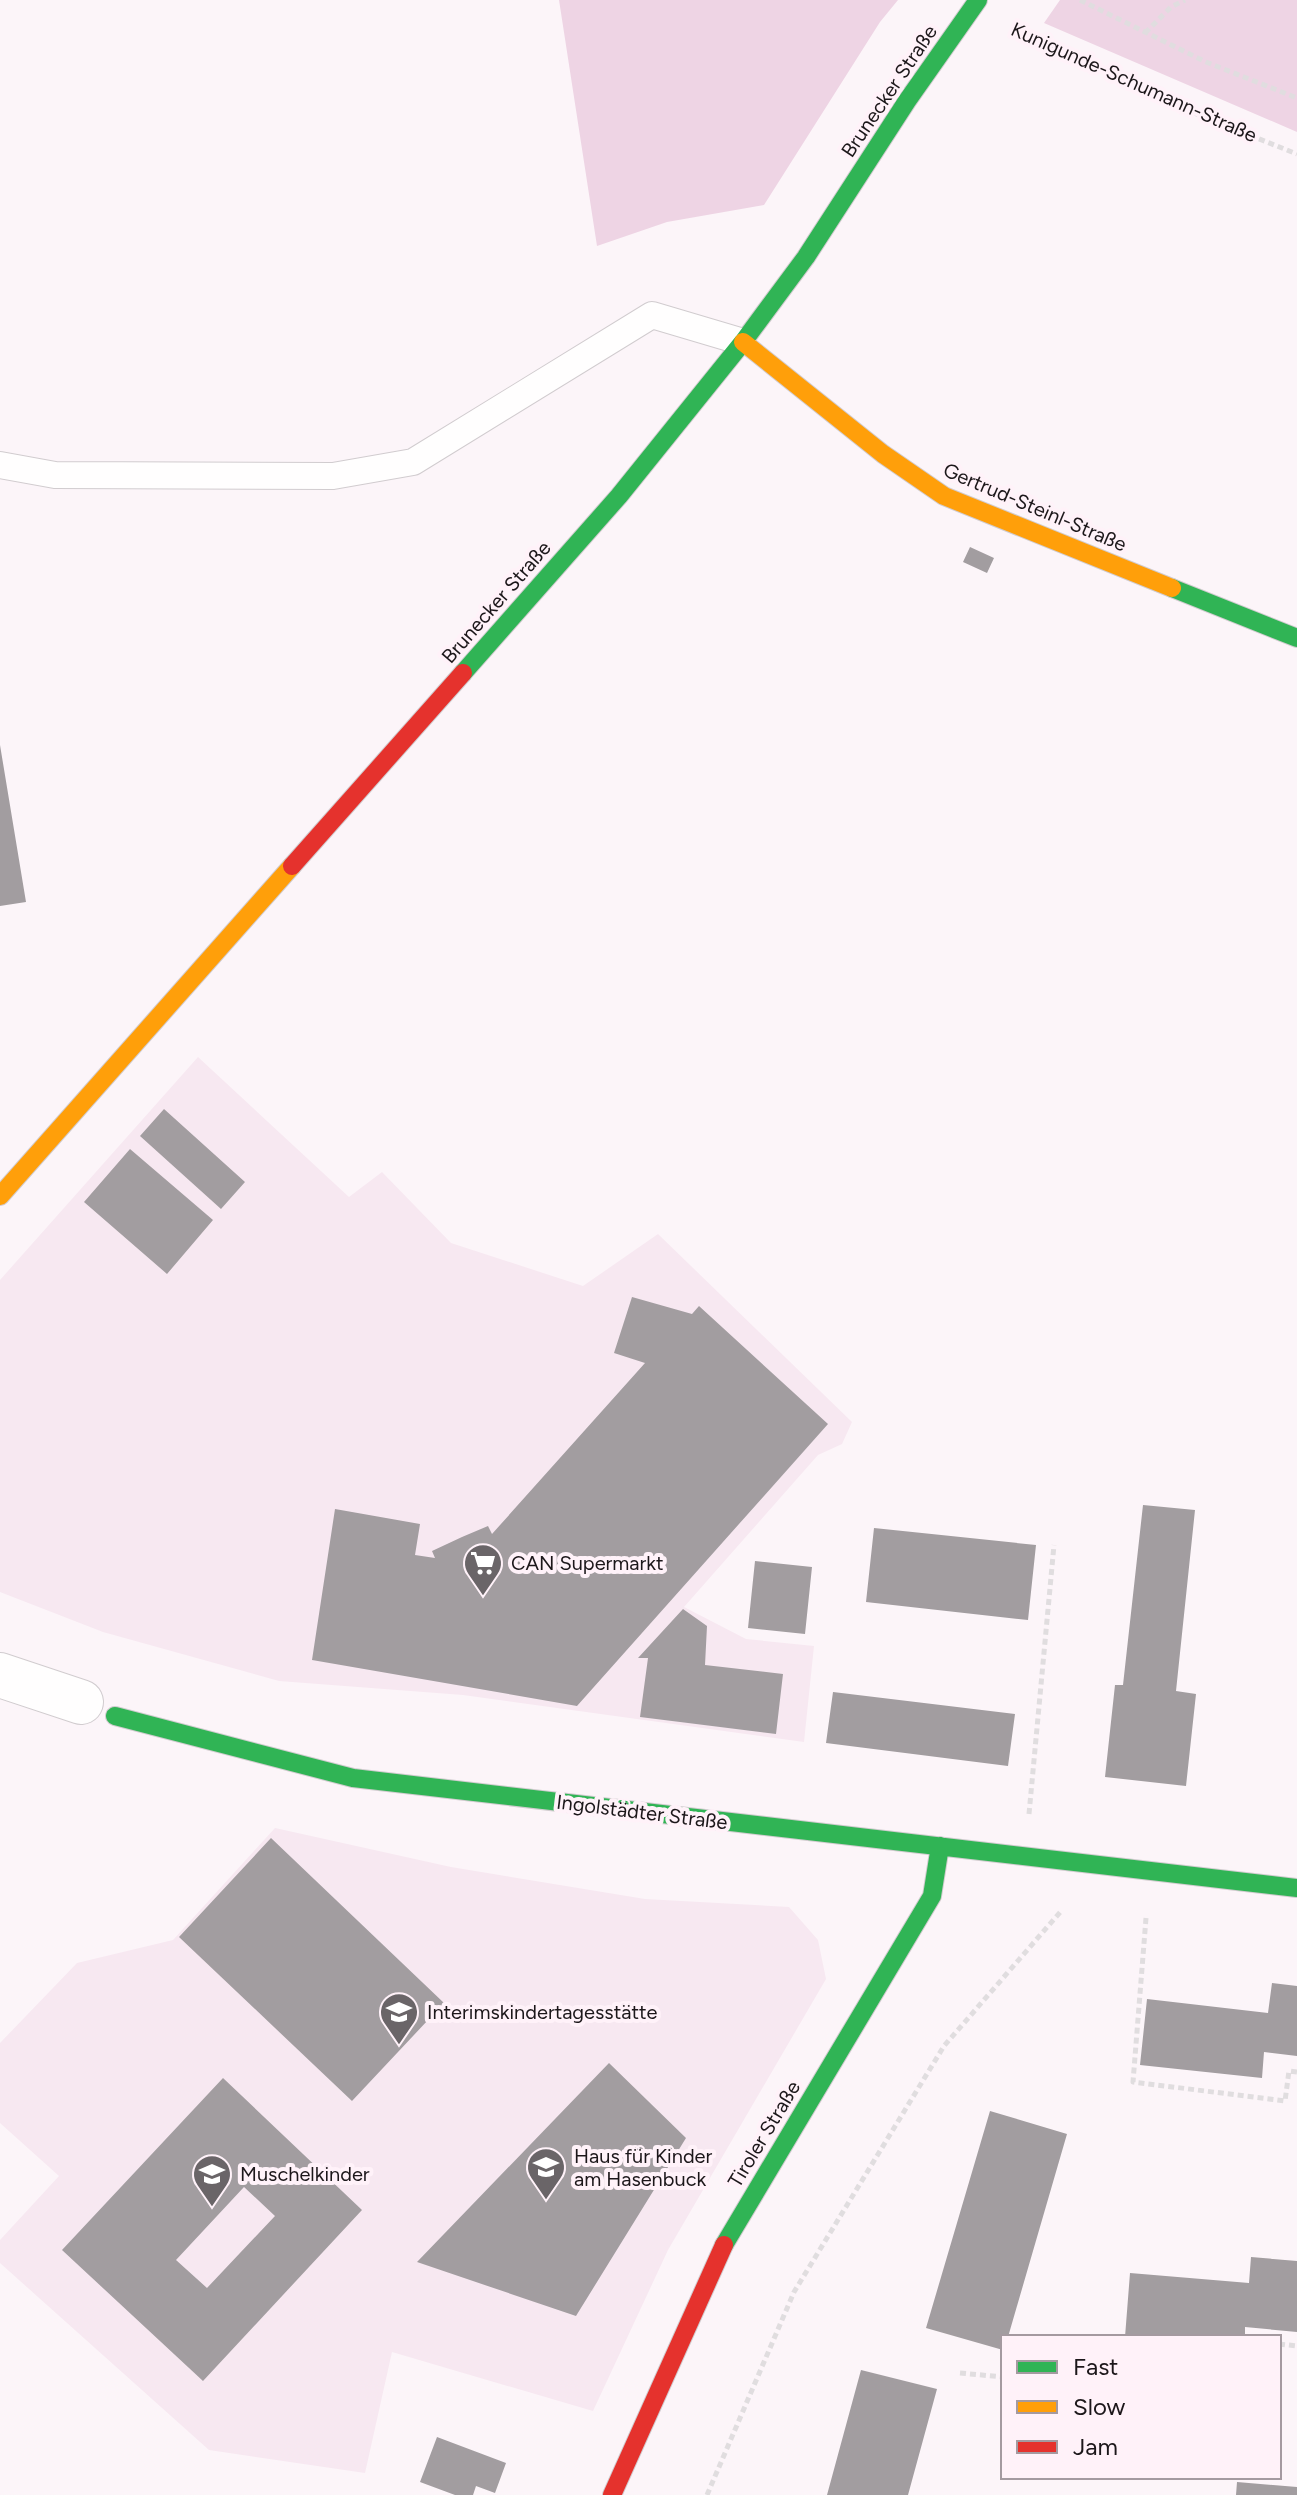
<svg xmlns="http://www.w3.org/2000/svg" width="1297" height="2495" font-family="Figtree,sans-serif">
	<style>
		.built { fill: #f7e8f1 }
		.green { fill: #eed4e4 }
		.building { fill: #a29da0; fill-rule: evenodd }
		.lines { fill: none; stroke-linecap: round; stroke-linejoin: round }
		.lane-casing { stroke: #d1cccf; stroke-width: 28 }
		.street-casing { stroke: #d1cccf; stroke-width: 46 }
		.fast-casing { stroke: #d1cccf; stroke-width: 20 }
		.slow-casing { stroke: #d1cccf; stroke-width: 20 }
		.jam-casing { stroke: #d1cccf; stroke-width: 20 }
		.path { stroke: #e0dddf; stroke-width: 5; stroke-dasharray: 6 4; stroke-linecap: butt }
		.lane { stroke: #fffefe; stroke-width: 26 }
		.street { stroke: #fffefe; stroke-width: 44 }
		.fast { stroke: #30b455; stroke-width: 18 }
		.slow { stroke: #ff9f0a; stroke-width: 18 }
		.jam { stroke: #e5322d; stroke-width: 18 }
		.labels { text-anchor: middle; stroke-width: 8; stroke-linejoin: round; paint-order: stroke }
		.street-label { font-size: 20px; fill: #1c171a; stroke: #fff2f9 }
		.poi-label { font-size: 20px; fill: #1c171a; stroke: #fff2f9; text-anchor: start }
	</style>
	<rect width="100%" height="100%" fill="#fcf5f9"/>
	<path class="built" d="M198 1057 349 1197 382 1172 451 1243 583 1286 658 1234 852 1422 842 1444 818 1455 684 1607 746 1639 814 1646 804 1742 463 1695 279 1681 103 1632 0 1592V1280Z
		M275 1828 451 1867 645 1899 789 1907 818 1940 826 1979 668 2250 593 2411 392 2352 365 2473 209 2450 0 2263V2240L59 2176 0 2123V2043L77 1963 173 1940Z"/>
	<path class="green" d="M559 0H898L880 22 764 205 667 222 597 246Z
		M1060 0H1297V132L1044 23Z"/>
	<path class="building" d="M970 547 994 558 987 573 963 562Z
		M0 745 26 902 0 906Z
		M164 1109 245 1182 221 1209 140 1136Z
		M130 1149 213 1220 167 1274 84 1202Z
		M632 1297 692 1314 699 1306 828 1424 577 1706 312 1660 335 1509 420 1524 415 1555 435 1558 432 1551 462 1537 488 1526 492 1534 645 1363 614 1353Z
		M1143 1505 1195 1510 1176 1691 1196 1694 1186 1786 1105 1777 1115 1685H1123Z
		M874 1528 1036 1545 1028 1620 866 1602Z
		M755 1561 812 1567 805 1634 748 1628Z
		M683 1609 707 1626 705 1665 783 1674 776 1734 640 1717 648 1658H638Z
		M833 1692 1015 1714 1008 1766 826 1743Z
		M271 1838 444 2003 352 2101 179 1937Z
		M1272 1983 1297 1986V2056L1264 2052 1262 2078 1140 2065 1147 1999 1268 2013Z
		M609 2063 686 2138 576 2316 417 2262Z
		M223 2078 362 2210 203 2381 62 2250ZM244 2187 275 2216 207 2288 176 2260Z
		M990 2111 1067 2134 1008 2337H1003V2350L926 2328Z
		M1251 2257 1297 2261V2332L1245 2327V2337H1125L1130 2273 1249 2283Z
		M861 2370 937 2389 908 2495H827Z
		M437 2437 506 2463 495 2493 476 2486 473 2495H455L420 2482Z
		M1237 2482 1297 2487V2495H1236Z"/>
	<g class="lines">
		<g class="lane-casing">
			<path id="lane" d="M0 465 55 475 333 476 413 462 652 315 743 342"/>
		</g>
		<g class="street-casing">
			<path id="street" d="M0 1675 81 1702"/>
		</g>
		<g class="fast-casing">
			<path id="fast" d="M1172 588 1297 638
				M463 673 619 496 743 342 806 257 907 101 978 0
				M115 1716 353 1778 1297 1888
				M724 2245 932 1896 940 1846"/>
		</g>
		<g class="slow-casing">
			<path id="slow" d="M743 342 883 454 944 496 1172 588
				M0 1196 292 866"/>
		</g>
		<g class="jam-casing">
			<path id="jam" d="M292 866 463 673
				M612 2495 724 2245"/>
		</g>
		<path class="path" d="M1080 0 1206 62 1297 98
			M1013 28 1179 107 1297 154
			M1145 33 1171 7 1185 0
			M1029 1814 1054 1545
			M1146 1918 1133 2082 1285 2101 1289 2071 1297 2072
			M1279 2344 1297 2346
			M960 2373 1003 2377
			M707 2495 794 2292 944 2046 1062 1910"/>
		<use href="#lane" class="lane"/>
		<use href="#street" class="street"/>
		<use href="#fast" class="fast"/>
		<use href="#slow" class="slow"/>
		<use href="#jam" class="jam"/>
	</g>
	<defs>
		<g id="supermarket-pin" transform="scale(2)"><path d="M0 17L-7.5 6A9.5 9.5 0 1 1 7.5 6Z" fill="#6a6568" stroke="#fff2f9"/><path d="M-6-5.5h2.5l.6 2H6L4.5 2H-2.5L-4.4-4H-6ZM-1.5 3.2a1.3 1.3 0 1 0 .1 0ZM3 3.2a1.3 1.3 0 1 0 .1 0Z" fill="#fff"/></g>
		<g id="school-pin" transform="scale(2)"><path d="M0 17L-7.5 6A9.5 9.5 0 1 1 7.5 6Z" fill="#6a6568" stroke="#fff2f9"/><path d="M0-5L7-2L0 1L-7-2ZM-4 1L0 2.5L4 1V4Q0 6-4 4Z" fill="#fff"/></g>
	</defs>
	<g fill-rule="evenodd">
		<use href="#supermarket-pin" x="483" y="1563"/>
		<use href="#school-pin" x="399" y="2012"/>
		<use href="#school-pin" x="546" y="2167"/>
		<use href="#school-pin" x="212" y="2174"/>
	</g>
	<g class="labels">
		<g class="street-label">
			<text transform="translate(1134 82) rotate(24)" y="7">Kunigunde-Schumann-Straße</text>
			<text transform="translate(889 91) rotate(-56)" y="7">Brunecker Straße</text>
			<text transform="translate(1035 507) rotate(23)" y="7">Gertrud-Steinl-Straße</text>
			<text transform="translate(496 602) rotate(-49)" y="7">Brunecker Straße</text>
			<text transform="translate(642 1812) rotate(7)" y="7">Ingolstädter Straße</text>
			<text transform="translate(764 2134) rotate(-59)" y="7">Tiroler Straße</text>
		</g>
		<g class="poi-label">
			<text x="511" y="1570">CAN Supermarkt</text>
			<text x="427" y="2019">Interimskindertagesstätte</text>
			<text x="574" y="2163">Haus für Kinder<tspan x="574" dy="23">am Hasenbuck</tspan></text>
			<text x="240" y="2181">Muschelkinder</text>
		</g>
	</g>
	<rect x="1001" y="2335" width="280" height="144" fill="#fff2f9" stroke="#a49aa0" stroke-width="2"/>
	<rect x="1017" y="2361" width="40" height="12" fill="#30b455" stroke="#a49aa0" stroke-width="2"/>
	<text x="1073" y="2375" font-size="24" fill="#1c171a">Fast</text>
	<rect x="1017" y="2401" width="40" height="12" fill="#ff9f0a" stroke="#a49aa0" stroke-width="2"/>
	<text x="1073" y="2415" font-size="24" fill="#1c171a">Slow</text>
	<rect x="1017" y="2441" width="40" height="12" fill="#e5322d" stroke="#a49aa0" stroke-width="2"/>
	<text x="1073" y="2455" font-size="24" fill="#1c171a">Jam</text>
</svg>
